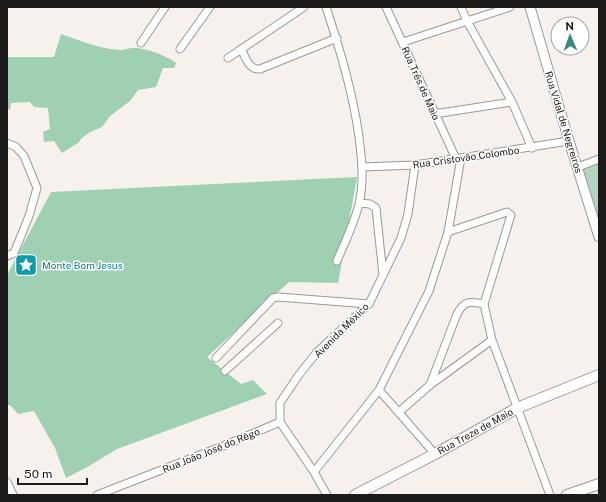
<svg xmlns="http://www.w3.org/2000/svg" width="606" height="502" font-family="'Public Sans',sans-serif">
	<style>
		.green { fill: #b5d4c1 }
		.forest { fill: #9fd0b3 }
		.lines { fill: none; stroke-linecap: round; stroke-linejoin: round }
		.minor-casing { stroke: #9d9893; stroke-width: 9 }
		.tertiary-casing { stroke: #9d9893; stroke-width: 11 }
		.secondary-casing { stroke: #9d9893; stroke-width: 12 }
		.minor { stroke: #fff; stroke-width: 7 }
		.tertiary { stroke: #fff; stroke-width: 9 }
		.secondary { stroke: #fff; stroke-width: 10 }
		.labels { text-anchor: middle; stroke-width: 3; stroke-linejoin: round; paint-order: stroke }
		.street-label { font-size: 10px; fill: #1d1b19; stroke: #fff }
		.culture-label { font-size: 10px; fill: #0d838f; stroke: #fff; text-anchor: start }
	</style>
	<rect width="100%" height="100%" fill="#f6f1ec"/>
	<path class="green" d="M599 163V226L581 169Z"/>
	<path class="forest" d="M61 34C79 40 102 50 121 50 125 50 129 48 133 48 144 47 168 56 176 63L174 68H163L156 87 138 90 130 101 110 116 102 127 90 132 82 138 78 143 62 153 54 141 44 142 43 132 50 129 48 108 34 107 30 102 11 103 10 110 7 108V57H54Z
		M357 177 338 283 289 282 207 357 241 384 253 380 267 394 117 449 89 466 66 478 55 448 34 411 18 414 10 405H7V275L51 192Z"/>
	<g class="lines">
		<g class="minor-casing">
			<path id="minor" d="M326 7C340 50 353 93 359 137 362 160 364 182 359 204 354 224 345 242 337 261
				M386 7 456 159
				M461 7 467 21 512 102 532 148
				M403 42 510 7
				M141 43 165 7
				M180 49 210 7
				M241 49C246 58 249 70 260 69L337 38
				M228 58 304 7
				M434 114 512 102
				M7 143 16 147 24 156 37 188 29 216 14 253 7 256
				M363 167 415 165 569 141
				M578 167 599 159
				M359 203 370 204 376 208 383 275
				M448 232 504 213 507 212 511 215 484 304 492 340 550 495
				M216 358 273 298 278 297 369 304
				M225 371 278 323
				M430 385 457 314C464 301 469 301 484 304
				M379 390 435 454
				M399 412 430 385 492 340
				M280 422V403L298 376 317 352 369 304 401 238 408 214 415 165
				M280 422 314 472 327 495
				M314 472 379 390 429 291 448 232 461 158
				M7 482 13 495
				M97 495 223 446 280 422"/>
		</g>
		<g class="tertiary-casing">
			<path id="tertiary" d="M530 7 569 141 599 237"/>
		</g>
		<g class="secondary-casing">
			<path id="secondary" d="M355 495 435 454 517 408 599 375
				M567 495 599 484"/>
		</g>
		<use href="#minor" class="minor"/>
		<use href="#tertiary" class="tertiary"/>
		<use href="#secondary" class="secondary"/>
	</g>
	<defs>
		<g id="sight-square" transform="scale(1.15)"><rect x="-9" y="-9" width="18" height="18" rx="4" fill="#0f9aa8" stroke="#fff"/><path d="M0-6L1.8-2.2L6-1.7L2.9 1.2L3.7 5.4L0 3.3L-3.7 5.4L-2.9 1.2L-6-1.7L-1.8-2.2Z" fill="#fff"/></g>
	</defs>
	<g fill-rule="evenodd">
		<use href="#sight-square" x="26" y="265"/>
	</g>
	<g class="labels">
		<g class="street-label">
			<text transform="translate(421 83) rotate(66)" y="4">Rua Três de Maio</text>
			<text transform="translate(564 122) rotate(73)" y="4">Rua Vidal de Negreiros</text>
			<text transform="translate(466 157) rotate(-8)" y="4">Rua Cristovão Colombo</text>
			<text transform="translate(341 330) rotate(-45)" y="4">Avenida México</text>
			<text transform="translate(475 431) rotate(-29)" y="4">Rua Treze de Maio</text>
			<text transform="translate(211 450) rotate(-22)" y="4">Rua João José do Rêgo</text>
		</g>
		<g class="culture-label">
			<text x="42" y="269">Monte Bom Jesus</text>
		</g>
	</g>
	<rect width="606" height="502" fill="none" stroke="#1d1b19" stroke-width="16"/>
	<g transform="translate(570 36) rotate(358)"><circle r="19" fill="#ffffff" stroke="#a5a4a3"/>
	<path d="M0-3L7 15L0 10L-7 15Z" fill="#3e8686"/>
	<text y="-6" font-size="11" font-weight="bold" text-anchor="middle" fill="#1d1b19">N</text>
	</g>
	<path d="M18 478v6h69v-6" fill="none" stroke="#1d1b19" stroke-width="2"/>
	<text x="24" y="478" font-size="12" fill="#1d1b19" stroke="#ffffff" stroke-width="3" paint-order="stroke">50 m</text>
</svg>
